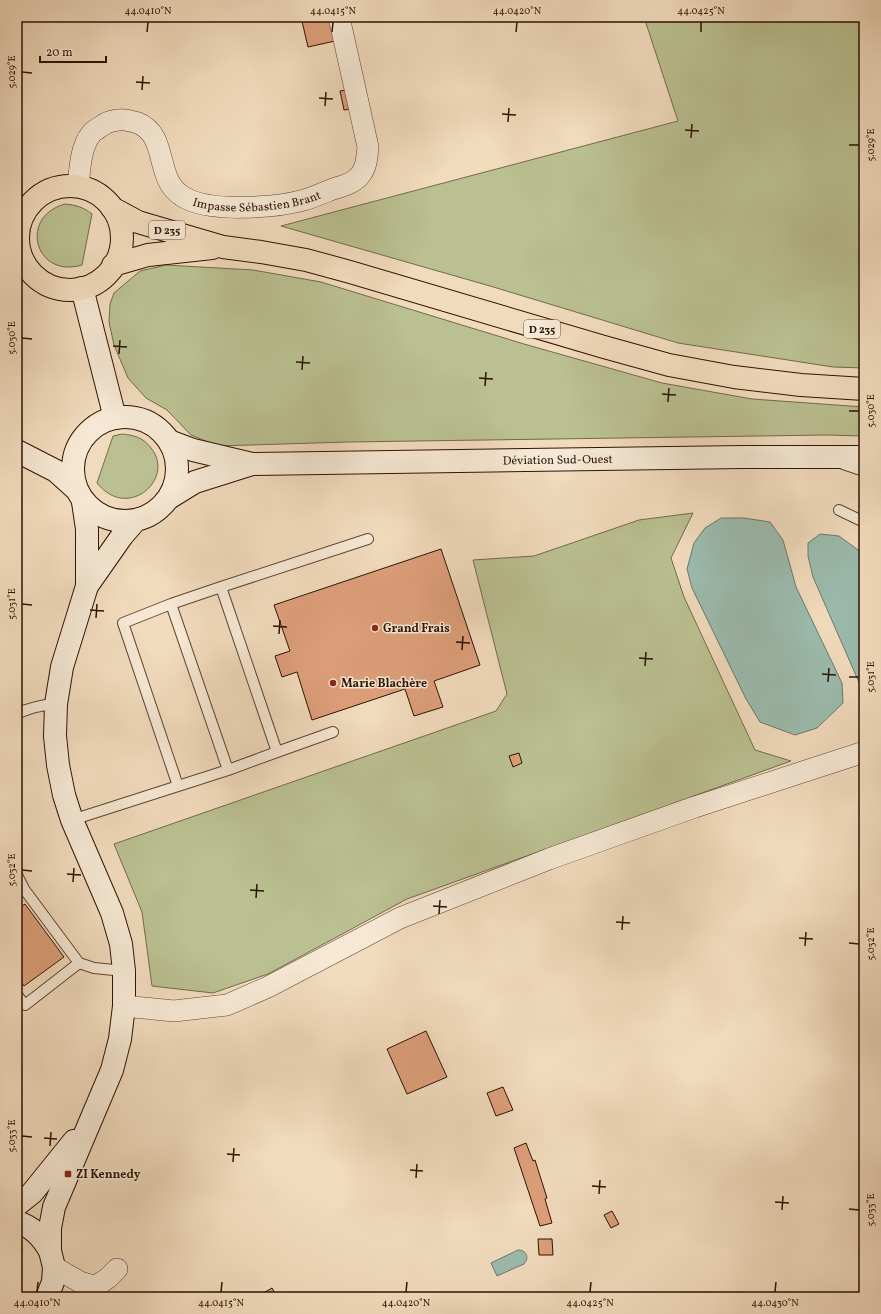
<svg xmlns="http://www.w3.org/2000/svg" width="881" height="1314" font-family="Vollkorn,serif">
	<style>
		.green { fill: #bac091; stroke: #74694a }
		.water { fill: #9bbbae; stroke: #6f776a }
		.building { fill: #dd9f7a; stroke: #2e1203 }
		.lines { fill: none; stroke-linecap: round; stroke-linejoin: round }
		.lane-casing { stroke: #5f4432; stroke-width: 12 }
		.street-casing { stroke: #5f4432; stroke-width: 22 }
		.secondary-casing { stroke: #2e1203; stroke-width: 24 }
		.primary-casing { stroke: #2e1203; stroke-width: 24 }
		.lane { stroke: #f6e8d4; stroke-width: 10 }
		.street { stroke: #f6e8d4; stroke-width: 21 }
		.secondary { stroke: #f6e8d4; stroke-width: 22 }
		.primary { stroke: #f1dbbd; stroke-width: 22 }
		.ticks { fill: none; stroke: #2e1203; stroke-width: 1.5 }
		.poi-dot { fill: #8f2418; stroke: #f6e8d4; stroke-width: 1.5 }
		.labels { text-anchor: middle; stroke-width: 3; stroke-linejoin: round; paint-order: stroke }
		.shield { fill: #f6e8d4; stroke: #6a5242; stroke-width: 1 }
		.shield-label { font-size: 11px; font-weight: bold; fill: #2e1203 }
		.street-label { font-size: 12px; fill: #2e1203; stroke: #f6e8d4 }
		.poi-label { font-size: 12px; font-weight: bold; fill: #2e1203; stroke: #f6e8d4; text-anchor: start }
		.neatline { fill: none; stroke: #2e1203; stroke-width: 1.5 }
		.ticks-label { font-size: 10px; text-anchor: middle; fill: #2e1203 }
	</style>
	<rect width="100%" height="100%" fill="#f1dbbd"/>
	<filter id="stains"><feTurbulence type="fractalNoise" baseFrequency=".005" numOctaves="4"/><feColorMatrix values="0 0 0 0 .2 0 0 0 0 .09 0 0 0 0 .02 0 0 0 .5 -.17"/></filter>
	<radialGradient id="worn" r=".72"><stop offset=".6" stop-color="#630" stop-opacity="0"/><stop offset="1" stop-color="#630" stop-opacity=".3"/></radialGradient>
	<path class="green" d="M644 17H864V368L833 367 678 343 490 286 281 226 678 121Z
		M65 204C76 205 83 207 92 214L82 265C35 279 18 217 65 204Z
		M166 265 253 270 321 282 524 344 662 383 752 399 864 407V436L826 435 348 442 218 446 191 435 167 410 146 398 128 378 114 345 109 322 110 304 114 293 140 271Z
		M122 434C134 435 144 438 151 448 176 478 128 522 97 483L113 436Z
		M693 513 671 558 684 597 755 750 791 761 407 899 268 974 213 993 152 986 142 912 114 844 496 711 507 694 473 560 534 556 639 520Z
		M17 1243 22 1247 19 1295 17 1296Z"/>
	<path class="water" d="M721 518H744L770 522 783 540 796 587 842 683 843 703 817 728 795 735 760 722 746 699 692 588 687 569 694 543 705 528Z
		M820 534 839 536 861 552 864 557V691L861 687 813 577 808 556V543Z
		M518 1250C526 1250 530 1257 524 1264L497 1276 491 1263Z"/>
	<path class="building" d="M301 17H329L335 41 308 47Z
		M346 90 350 109 344 110 340 91Z
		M441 549 480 665 434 681 443 707 414 716 405 689 312 720 297 672 282 677 275 656 290 651 274 605Z
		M519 753 522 763 513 767 509 756Z
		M25 904 64 957 24 986 17 976V909Z
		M426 1031 447 1077 407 1094 387 1049Z
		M503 1087 513 1110 496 1116 487 1093Z
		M526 1143 533 1161 535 1160 547 1198 545 1199 552 1223 540 1226 514 1148Z
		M612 1211 619 1224 611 1228 604 1215Z
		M538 1239H552L553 1255H539Z
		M272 1288 277 1297H261L260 1295Z"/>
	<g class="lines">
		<g class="lane-casing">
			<path id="lane" d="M843 464 864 471
				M839 510 864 522
				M221 587 368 539
				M171 604 228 770
				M17 714C30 707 41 705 56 704
				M277 752 333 732
				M72 820 228 770 277 752 221 587 171 604 123 623 178 786
				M17 875 24 889 79 963 25 1005 17 995
				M79 963 94 968 124 971"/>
		</g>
		<g class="street-casing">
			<g id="street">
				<path id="s1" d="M78 186C80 170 80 148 91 134 94 130 99 128 103 125 108 121 120 119 126 120 130 121 135 122 138 123 169 136 154 178 182 196 207 213 275 208 304 200 314 197 323 193 333 189 343 186 355 183 361 174 367 166 367 156 368 147L339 17"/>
				<path d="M124 1006 174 1011 227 1005 268 987 400 918 549 859 695 807 864 752"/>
				<path d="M54 1267 80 1282 97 1287"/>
				<path d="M85 1294 108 1278 117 1269"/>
			</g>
		</g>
		<g class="secondary-casing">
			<g id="secondary">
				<path d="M82 288 115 418"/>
				<circle cx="125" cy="469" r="52"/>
				<path id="s2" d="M169 441 193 450 252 464 743 457H864"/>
				<path d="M17 451 56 471 76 489"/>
				<path d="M169 498 195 482 252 464"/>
				<path d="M87 586 122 536 135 521"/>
				<path d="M17 1205 32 1193 74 1141"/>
				<path d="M17 1222C33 1227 42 1237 50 1251"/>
				<path d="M47 1297 53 1282 54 1267 50 1251V1228L54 1207 112 1070 120 1039 124 1006V971L121 944 112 913 72 820 64 795 58 765 55 736 56 704 62 667 87 586V529L83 502"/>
			</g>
		</g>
		<g class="primary-casing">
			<path id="primary" d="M18 238a52 52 0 1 1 104 0a52 52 0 1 1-104 0Z
				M112 208 138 222 223 247 261 252 306 260 350 272 604 347 669 365 734 377 801 385 864 389
				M113 265 148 255 212 248"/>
		</g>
		<use href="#lane" class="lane"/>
		<use href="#street" class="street"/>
		<use href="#secondary" class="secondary"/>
		<use href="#primary" class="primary"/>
	</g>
	<path class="ticks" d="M147 32 148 22M332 32 333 22M516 32 517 22M701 32V22M22 72 32 73M136 82 150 83M142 90 143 76M319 98 333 99M325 106 326 92M502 114 516 115M508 122 509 108M685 130 699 131M691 138 692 124M849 145H859M22 338 32 339M113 346 127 347M119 354 120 340M296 362 310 363M302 370 303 356M479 378 493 379M485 386 486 372M662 394 676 395M668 402 669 388M849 411H859M22 604 32 605M90 610 104 611M96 618 97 604M273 626 287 627M279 634 280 620M456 642 470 643M462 650 463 636M639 658 653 659M645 666 646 652M822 674 836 675M849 677H859M828 682 829 668M22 870 32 871M67 874 81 875M73 882 74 868M250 890 264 891M256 898 257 884M433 906 447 907M439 914 440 900M616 922 630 923M622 930 623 916M799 938 813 939M849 943 859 944M805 946 806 932M22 1136 32 1137M44 1138 57 1139M50 1146 51 1132M227 1154 240 1155M233 1162 234 1148M410 1170 423 1171M416 1178 417 1164M592 1186 606 1187M599 1194 600 1180M775 1202 789 1203M849 1209 859 1210M782 1210 783 1196M37 1292 38 1282M221 1292 222 1282M406 1292 407 1282M590 1292 591 1282M775 1292 776 1282"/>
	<g class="poi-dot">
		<circle cx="375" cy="628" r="4"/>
		<circle cx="333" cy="683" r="4"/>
		<rect x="64" y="1170" width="8" height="8" rx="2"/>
	</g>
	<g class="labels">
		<g class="shield">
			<rect x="149" y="221" width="36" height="18" rx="3"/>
			<rect x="524" y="320" width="36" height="18" rx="3"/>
		</g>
		<g class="shield-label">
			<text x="167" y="234">D 235</text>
			<text x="542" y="333">D 235</text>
		</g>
		<g class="street-label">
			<text dy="4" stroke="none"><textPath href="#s1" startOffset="271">Impasse Sébastien Brant</textPath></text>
			<text dy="4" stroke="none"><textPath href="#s2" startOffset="392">Déviation Sud-Ouest</textPath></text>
		</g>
		<g class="poi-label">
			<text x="383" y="632">Grand Frais</text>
			<text x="341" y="687">Marie Blachère</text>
			<text x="76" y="1178">ZI Kennedy</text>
		</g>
	</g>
	<rect width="881" height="1314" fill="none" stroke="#f1dbbd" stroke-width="44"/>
	<path d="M40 56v6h66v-6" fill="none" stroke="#2e1203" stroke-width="2"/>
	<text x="46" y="56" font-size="12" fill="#2e1203" stroke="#f6e8d4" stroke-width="3" paint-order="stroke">20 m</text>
	<rect x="22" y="22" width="837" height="1270" class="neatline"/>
	<g class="ticks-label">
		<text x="148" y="14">44.0410°N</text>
		<text x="333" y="14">44.0415°N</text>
		<text x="517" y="14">44.0420°N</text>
		<text x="701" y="14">44.0425°N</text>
		<text transform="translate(11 72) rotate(-90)" y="4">5.029°E</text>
		<text transform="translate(870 145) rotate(-90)" y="4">5.029°E</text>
		<text transform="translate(11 338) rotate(-90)" y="4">5.030°E</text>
		<text transform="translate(870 411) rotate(-90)" y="4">5.030°E</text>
		<text transform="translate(11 604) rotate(-90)" y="4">5.031°E</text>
		<text transform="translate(870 677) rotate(-90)" y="4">5.031°E</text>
		<text transform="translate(11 870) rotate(-90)" y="4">5.032°E</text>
		<text transform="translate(870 944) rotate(-90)" y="4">5.032°E</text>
		<text transform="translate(11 1136) rotate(-90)" y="4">5.033°E</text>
		<text transform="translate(870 1210) rotate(-90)" y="4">5.033°E</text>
		<text x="37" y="1306">44.0410°N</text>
		<text x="221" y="1306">44.0415°N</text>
		<text x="406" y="1306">44.0420°N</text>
		<text x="590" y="1306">44.0425°N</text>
		<text x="775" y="1306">44.0430°N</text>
	</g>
	<rect width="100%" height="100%" filter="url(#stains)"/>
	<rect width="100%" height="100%" fill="url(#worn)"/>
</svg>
